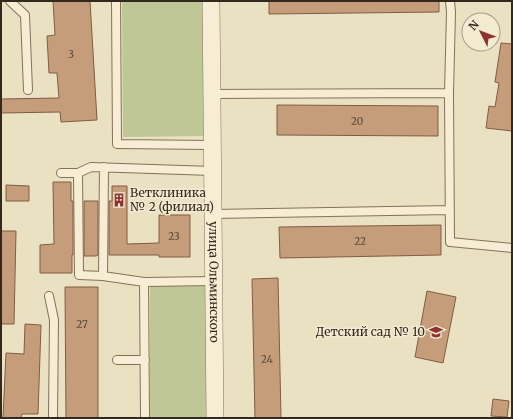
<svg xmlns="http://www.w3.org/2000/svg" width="513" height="419" font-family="Merriweather,serif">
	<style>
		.green { fill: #c0c797 }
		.building { fill: #c69d7a; stroke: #805d42 }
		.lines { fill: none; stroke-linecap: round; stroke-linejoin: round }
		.lane-casing { stroke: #83725a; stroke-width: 10 }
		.street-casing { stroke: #83725a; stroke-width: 18 }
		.lane { stroke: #f6edd4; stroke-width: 8 }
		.street { stroke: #f6edd4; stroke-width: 17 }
		.labels { text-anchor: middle; stroke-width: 3; stroke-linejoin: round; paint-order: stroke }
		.number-label { font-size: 10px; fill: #584635 }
		.poi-label { font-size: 12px; fill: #33291e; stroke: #f2ead1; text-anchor: start }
		.street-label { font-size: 12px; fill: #33291e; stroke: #f2ead1 }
	</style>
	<rect width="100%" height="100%" fill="#eae0c2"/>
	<path class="green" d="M122 1H203L204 136 123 137Z
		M203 285 207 287 210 418H150V286Z"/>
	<path class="building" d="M53 1H90L97 120 61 122 60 112 1 113V99L59 98 57 73H49L47 36 55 35Z
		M269 1H439V12L269 14Z
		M501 43 512 44V131L486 128 489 106 495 107 499 83 495 82Z
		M277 105 438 106V136L277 135Z
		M53 182H71V201H73V255H72V273H40V245L54 244Z
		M6 185 29 186V201H6Z
		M112 186H127V244L159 243V215H190V257H159V255H109V201H112Z
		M84 201H98V255L96 256H84Z
		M441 225V255L280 258 279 227Z
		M1 231H16L14 324H1Z
		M278 278 281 418H255L252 279Z
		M65 287H98V418H66Z
		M427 291 456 297 443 363 415 357Z
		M25 324 41 325 38 414H22L21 418H3L6 353 24 354Z
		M493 399 509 401 507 417 491 416Z"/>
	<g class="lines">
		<g class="lane-casing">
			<path id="lane" d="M10 1 25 15 28 90
				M116 1 117 144 212 145
				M450 1 451 12 449 93 450 242 512 248
				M212 94 449 93
				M61 173H78L91 167 213 171
				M78 173 79 275 103 276 144 282
				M213 214 450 210
				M103 276 104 167
				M49 296 54 320 53 418
				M117 360H145
				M145 418 144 282 214 281"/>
		</g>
		<g class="street-casing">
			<g id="street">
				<path id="s1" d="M211 1 215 418"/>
			</g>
		</g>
		<use href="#lane" class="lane"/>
		<use href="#street" class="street"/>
	</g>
	<defs>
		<g id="building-bare" transform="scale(1.08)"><path d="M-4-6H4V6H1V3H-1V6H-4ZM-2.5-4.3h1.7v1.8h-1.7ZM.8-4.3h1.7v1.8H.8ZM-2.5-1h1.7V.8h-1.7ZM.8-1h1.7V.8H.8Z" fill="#8d322f" stroke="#f2ead1" stroke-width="2.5" paint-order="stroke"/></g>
		<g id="school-bare" transform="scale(1.08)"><path d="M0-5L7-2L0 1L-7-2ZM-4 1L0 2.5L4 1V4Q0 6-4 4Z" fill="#8d322f" stroke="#f2ead1" stroke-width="2.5" paint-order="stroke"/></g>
	</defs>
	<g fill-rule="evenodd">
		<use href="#building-bare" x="119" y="200"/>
		<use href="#school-bare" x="436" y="332"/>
	</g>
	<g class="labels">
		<g class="number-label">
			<text x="71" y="58">3</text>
			<text x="357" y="125">20</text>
			<text x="174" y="240">23</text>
			<text x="360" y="245">22</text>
			<text x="82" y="328">27</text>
			<text x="267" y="363">24</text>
		</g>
		<g class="poi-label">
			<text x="130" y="197">Ветклиника<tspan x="130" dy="14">№ 2 (филиал)</tspan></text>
			<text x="425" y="336" text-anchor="end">Детский сад № 10</text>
		</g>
		<g class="street-label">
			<text dy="4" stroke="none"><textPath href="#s1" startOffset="281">улица Ольминского</textPath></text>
		</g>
	</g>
	<rect width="513" height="419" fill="none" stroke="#33291e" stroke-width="4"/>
	<g transform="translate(481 32) rotate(312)"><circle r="19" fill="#f2ead1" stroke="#a69d89"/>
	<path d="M0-3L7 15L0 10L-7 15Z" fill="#8d322f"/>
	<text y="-6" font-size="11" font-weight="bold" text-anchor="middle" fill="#33291e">N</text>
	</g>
</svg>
